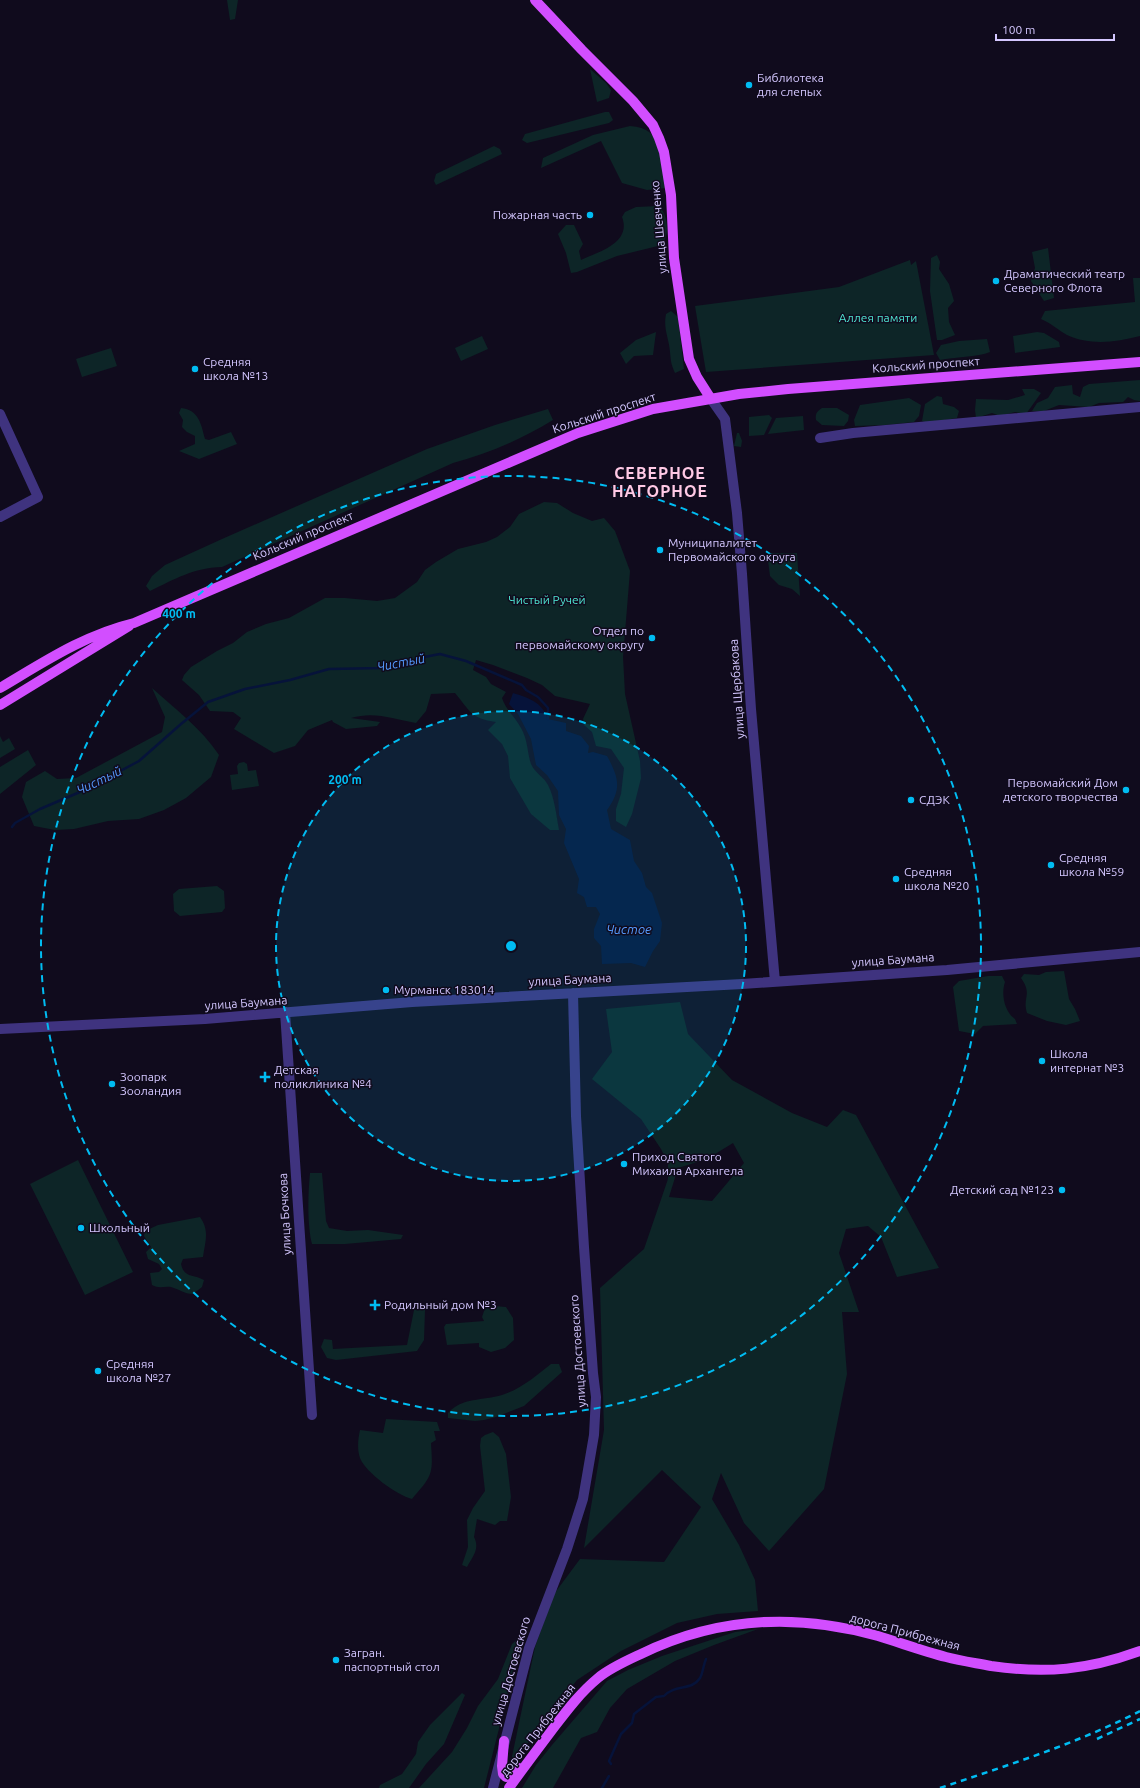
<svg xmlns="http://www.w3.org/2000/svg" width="1140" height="1788" font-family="Ubuntu,sans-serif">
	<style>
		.green { fill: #0d2527; fill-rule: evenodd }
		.water { fill: #06133a }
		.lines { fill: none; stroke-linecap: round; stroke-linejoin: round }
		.stream { stroke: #06133a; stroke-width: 2.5 }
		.minor { stroke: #3f337f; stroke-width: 10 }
		.major { stroke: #d24eff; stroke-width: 10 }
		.rail { stroke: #00bcf2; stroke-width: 2.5; stroke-dasharray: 6 5; stroke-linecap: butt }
		.ring { fill: none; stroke: #00bcf2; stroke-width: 2; stroke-dasharray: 7 5 }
		.poi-dot { fill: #00bcf2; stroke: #100b1d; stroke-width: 1.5 }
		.labels { text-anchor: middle; stroke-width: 3; stroke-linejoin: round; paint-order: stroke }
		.poi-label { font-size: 12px; fill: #d4c7ff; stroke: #100b1d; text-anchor: start }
		.street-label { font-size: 12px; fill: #d4c7ff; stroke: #100b1d }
		.park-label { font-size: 12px; fill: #4ee3d0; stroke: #100b1d }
		.water-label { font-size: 13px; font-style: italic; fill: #559bff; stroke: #100b1d }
		.district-label { font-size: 16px; font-weight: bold; letter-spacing: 1px; fill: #ffc9e5; stroke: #100b1d }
		.centre { fill: #00bcf2; stroke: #100b1d; stroke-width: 2 }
		.ring-label { font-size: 12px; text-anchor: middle; font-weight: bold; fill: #00bcf2; stroke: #100b1d; stroke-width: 3; stroke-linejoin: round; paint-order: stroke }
	</style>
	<rect width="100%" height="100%" fill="#100b1d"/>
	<path class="green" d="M227 0H238L235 19 230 20Z
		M590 69 606 83 611 90 609 98 597 102Z
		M605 112H609L613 120 609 123 527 143 522 140 525 134Z
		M630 126C665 128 662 160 666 188L647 190 622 183 601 141 541 168 543 158 593 135Z
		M494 146 500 149 502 154 436 185 434 181 436 174Z
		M659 206C668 215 670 234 662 245L617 256 577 272 571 273 566 253 558 234 566 225H574L583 244 579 251 581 260C598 252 632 243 622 217L625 212 636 207Z
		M1048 248 1054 298 1044 301 1031 281 1035 268 1032 252Z
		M937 255 940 262 939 269 949 284 954 301 948 308 949 322 955 335 942 340H937L930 291 931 258Z
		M910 260 911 265 916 261 934 355 706 372 695 306 839 287Z
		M1133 278H1140V336C1116 342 1091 346 1067 335 1058 330 1051 323 1041 319L1045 311 1135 302Z
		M671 311 678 317 684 369 675 373C671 364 671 362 670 352 669 338 663 329 666 314Z
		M656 332 653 355 634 356 626 364 620 353 636 340Z
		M1037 332 1044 333 1059 342 1060 347 1015 353 1013 336Z
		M482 336 488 349 461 361 455 348Z
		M987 339 990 352C978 357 954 357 940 360L936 353 941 345 959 341Z
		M111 348 117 366 82 377 76 359Z
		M1140 380V401L1134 400 1128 397 1123 402 1099 403 1089 407 1059 405 1044 411H1032L1037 403 1048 398 1055 387 1072 385 1073 394 1080 397 1083 387 1089 384Z
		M1022 389H1034L1041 393 1026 414 1015 412 1000 416 992 413 976 418 975 410 976 399 1008 400 1025 395Z
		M937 396 942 397 943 404 954 407 959 411 957 418 927 423 922 421 925 404Z
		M909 398 921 405 919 416 914 422 885 425 855 426 854 420 860 405Z
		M181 408C199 410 201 424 205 439L209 440 231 432 237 444 199 459 179 451 195 444V436L187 432 182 427 183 420 179 413Z
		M822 408H837L849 415 848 421 844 426 822 425 816 420C815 414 817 411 822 408Z
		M548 409 553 420C522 439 488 454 453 463L222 567C193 568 175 579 150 591L146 586 152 576 165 565 222 539 427 449 495 425Z
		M769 415 772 418 764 435 749 436V417Z
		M803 416 804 430 768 434 776 418Z
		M737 433H739L742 441 741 447 734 446Z
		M544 502 557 503 573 513 592 521 604 518 615 531 630 571 623 657 625 694 640 761 641 778 632 814 626 827 616 821V809L621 794 624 768 611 749 596 746 592 732 584 725 583 719 590 704 555 696 542 685 527 678 493 665 476 660 473 670 486 677 491 684 506 692 502 698C506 710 515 717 521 728 528 740 527 752 531 764 535 773 544 777 548 785 555 799 556 815 559 830H550L531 814 510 778 508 756 502 744 488 730 496 722C470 718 471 712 455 693L431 694 426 711 416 723C392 719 375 711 351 718L380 722 377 726 346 729 333 722 332 720 308 730 295 746 274 753 234 729 241 718 233 712 210 711 199 695 182 680 184 675 191 667 217 651 233 643 247 632 266 624 289 618 325 598H345L377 601 395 598 417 582 425 570 436 562 458 549 486 542 497 537 510 527 519 514Z
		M767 553H797L800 596 792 589 779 585 770 576Z
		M152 688C175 709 201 728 219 755L211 777 186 798 164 810 139 819 108 821 74 829 55 830 34 826 22 797 26 782 45 771 57 779 76 778 162 732 165 717Z
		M0 736 3 742 9 738 15 749 0 758Z
		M28 750 36 765 0 794V767Z
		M244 762 247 764 248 771 256 770 259 786 232 790 230 775 238 774 237 766 239 763Z
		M217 886 224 891 225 908 222 912 180 916 174 911 173 894 179 889Z
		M1064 971 1069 999 1075 1009 1080 1021 1066 1025 1047 1021 1027 1013C1022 997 1033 995 1021 978L1024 974 1039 975 1046 972Z
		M988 976H1002L1005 982C1001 994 1004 1011 1015 1019L1017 1024 983 1026 975 1034 959 1031 953 987 959 981Z
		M680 1002 688 1034 732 1080 792 1113 827 1127 843 1110 856 1115 939 1268 897 1277 881 1237 868 1226 846 1229 839 1253 859 1312H842L847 1374 824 1489 769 1551 744 1523 721 1473 712 1499 739 1545 755 1580 758 1611 717 1614 677 1623 621 1651 577 1680 510 1766 535 1647 554 1594 580 1559 664 1562 701 1507 662 1470 584 1548 604 1430 600 1288 644 1249 668 1179V1163L661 1149 641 1119 592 1079 612 1052 606 1009ZM733 1143 744 1163 712 1201 669 1197 678 1168 707 1159Z
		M78 1160 133 1272 85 1295 30 1184Z
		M310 1173H322L326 1221 329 1228 347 1231 368 1230 403 1235 401 1239 345 1244H312C307 1225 308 1193 310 1173Z
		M200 1217C210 1231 205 1242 203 1257L183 1259 181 1264C184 1278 193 1274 204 1280L202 1287 193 1294C184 1294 179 1289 171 1287 164 1286 159 1289 152 1285L150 1273 159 1272 162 1269 159 1264 148 1259 146 1252 151 1247 144 1236 145 1231 158 1225Z
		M494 1306 506 1307 513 1318 514 1340 505 1348 491 1352 479 1347V1343L447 1345 444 1327 446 1324 484 1321 482 1317 485 1308Z
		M414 1310H425L424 1340 417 1351 336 1360 327 1358 321 1347 324 1339 332 1340 333 1349 407 1345Z
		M551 1364H559L562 1372 524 1406 496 1417 484 1420 475 1421 448 1418V1413C462 1397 483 1401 502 1395 521 1389 536 1376 551 1364Z
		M386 1419 437 1422 440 1431H434L436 1440 431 1443C433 1474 433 1475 412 1499 397 1495 366 1473 360 1458 357 1449 358 1439 360 1430L383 1433Z
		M493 1432 499 1437 506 1454 511 1497 507 1521H500L495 1525 477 1519 474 1537C480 1549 473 1556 467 1567L462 1565 468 1547 467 1520 473 1508 485 1491 480 1446 481 1438 485 1435Z
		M758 1629 714 1645 675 1661 627 1689 610 1708 597 1732 581 1738 553 1788H522L536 1765 552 1745 607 1681 628 1670 662 1656 735 1632Z
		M523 1634 484 1788H419L452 1752 467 1728 478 1706 498 1679 512 1644Z
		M462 1693 465 1695 444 1744 426 1764 409 1788H379L380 1785 402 1774 416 1754 418 1742 430 1725Z"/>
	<path class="water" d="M513 693C529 698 542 702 548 719L566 723V731L581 736 589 746 588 753 593 752 607 756C619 778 622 789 607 810L611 829 630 840 634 861 642 873 646 887 652 893 662 923 660 941 653 951 645 967 631 963 602 964 601 946 594 938V929L600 914 596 907H587L584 897 577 893 579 879 564 843 566 829 559 815 558 791 547 775 536 765 531 739 518 714 509 704Z"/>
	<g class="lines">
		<path class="stream" d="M12 827 15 823 40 809 87 789 139 761 181 724 208 702 245 689 290 680 329 669 383 668 414 662 419 658 440 654 466 661 522 685 526 690 538 697 548 708V719
			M611 1764 609 1761 621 1734 632 1723 634 1714 656 1697 664 1696C675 1684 692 1691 700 1678 703 1673 703 1666 706 1659
			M602 1788 609 1776"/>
		<path class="minor" d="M711 399 725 419 737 513 742 574 751 709 775 982
			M0 414 38 497 0 517
			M820 438 853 433 1140 407
			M285 1012 312 1415
			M0 1029 205 1019 412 1002 742 984 947 970 1140 952
			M493 1788 529 1648 567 1549 583 1499 594 1435 596 1397 593 1373 584 1247 576 1116 573 993"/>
		<path class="major" d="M535 0 582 50 633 101 653 125 659 138 664 152 671 195 674 258 689 359 697 377 711 399
			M0 688C44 662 84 635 134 623L578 433 653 409 739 394 788 389 1140 362
			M0 705 129 626
			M504 1741 502 1766 503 1774 506 1777 510 1776 519 1768
			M509 1788C524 1767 540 1746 555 1726 568 1709 581 1692 598 1678 610 1668 626 1661 641 1654 717 1617 797 1613 878 1636 901 1643 923 1651 946 1657 961 1661 976 1663 991 1666 1046 1674 1088 1670 1140 1651"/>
		<path class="rail" d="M1097 1739 1140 1719
			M940 1788C1008 1765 1076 1744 1140 1711"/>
	</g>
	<circle cx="511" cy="946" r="235" fill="#00bcf2" fill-opacity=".12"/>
	<g class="ring">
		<circle cx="511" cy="946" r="235"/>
		<circle cx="511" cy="946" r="470"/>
	</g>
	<g class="poi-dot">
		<circle cx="749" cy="85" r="4"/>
		<circle cx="590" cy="215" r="4"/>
		<circle cx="996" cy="281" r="4"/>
		<circle cx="195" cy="369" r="4"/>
		<circle cx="660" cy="550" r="4"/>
		<circle cx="652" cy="638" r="4"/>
		<circle cx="1126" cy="790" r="4"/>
		<circle cx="911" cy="800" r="4"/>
		<circle cx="1051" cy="865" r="4"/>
		<circle cx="896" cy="879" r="4"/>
		<circle cx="386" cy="990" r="4"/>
		<circle cx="1042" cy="1061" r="4"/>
		<path d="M263 1071h4v4h4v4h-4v4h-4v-4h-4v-4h4z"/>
		<circle cx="112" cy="1084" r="4"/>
		<circle cx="624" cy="1164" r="4"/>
		<circle cx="1062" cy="1190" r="4"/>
		<circle cx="81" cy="1228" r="4"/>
		<path d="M373 1299h4v4h4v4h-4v4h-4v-4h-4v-4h4z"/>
		<circle cx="98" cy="1371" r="4"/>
		<circle cx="336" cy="1660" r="4"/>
	</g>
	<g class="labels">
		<g class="poi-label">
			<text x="757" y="82">Библиотека<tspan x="757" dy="14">для слепых</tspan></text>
			<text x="582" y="219" text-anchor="end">Пожарная часть</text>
			<text x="1004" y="278">Драматический театр<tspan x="1004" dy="14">Северного Флота</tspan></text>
			<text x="203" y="366">Средняя<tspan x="203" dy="14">школа №13</tspan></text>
			<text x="668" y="547">Муниципалитет<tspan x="668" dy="14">Первомайского округа</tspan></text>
			<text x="644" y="635" text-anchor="end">Отдел по<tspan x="644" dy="14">первомайскому округу</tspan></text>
			<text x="1118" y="787" text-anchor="end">Первомайский Дом<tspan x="1118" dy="14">детского творчества</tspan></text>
			<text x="919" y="804">СДЭК</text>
			<text x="1059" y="862">Средняя<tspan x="1059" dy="14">школа №59</tspan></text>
			<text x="904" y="876">Средняя<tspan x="904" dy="14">школа №20</tspan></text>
			<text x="394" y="994">Мурманск 183014</text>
			<text x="1050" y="1058">Школа<tspan x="1050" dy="14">интернат №3</tspan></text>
			<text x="274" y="1074">Детская<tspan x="274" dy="14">поликлиника №4</tspan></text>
			<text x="120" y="1081">Зоопарк<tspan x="120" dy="14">Зооландия</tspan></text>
			<text x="632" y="1161">Приход Святого<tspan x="632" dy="14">Михаила Архангела</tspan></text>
			<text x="1054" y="1194" text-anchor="end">Детский сад №123</text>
			<text x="89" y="1232">Школьный</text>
			<text x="384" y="1309">Родильный дом №3</text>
			<text x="106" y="1368">Средняя<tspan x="106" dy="14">школа №27</tspan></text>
			<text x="344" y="1657">Загран.<tspan x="344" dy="14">паспортный стол</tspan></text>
		</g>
		<g class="street-label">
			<text transform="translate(659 227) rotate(-95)" y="4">улица Шевченко</text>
			<text transform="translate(926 365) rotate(-4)" y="4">Кольский проспект</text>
			<text transform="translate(604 413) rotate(-18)" y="4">Кольский проспект</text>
			<text transform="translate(303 536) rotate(-23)" y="4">Кольский проспект</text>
			<text transform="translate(737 689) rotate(-94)" y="4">улица Щербакова</text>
			<text transform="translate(893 960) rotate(-4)" y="4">улица Баумана</text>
			<text transform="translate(570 980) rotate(-3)" y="4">улица Баумана</text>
			<text transform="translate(246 1003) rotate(-4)" y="4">улица Баумана</text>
			<text transform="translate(285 1214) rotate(-93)" y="4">улица Бочкова</text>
			<text transform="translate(578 1351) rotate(-94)" y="4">улица Достоевского</text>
			<text transform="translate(905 1632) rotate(15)" y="4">дорога Прибрежная</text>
			<text transform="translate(511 1671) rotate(-74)" y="4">улица Достоевского</text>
			<text transform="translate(538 1730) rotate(-52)" y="4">дорога Прибрежная</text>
		</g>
		<g class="park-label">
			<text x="878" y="322">Аллея памяти</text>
			<text x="547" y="604">Чистый Ручей</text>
		</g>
		<g class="water-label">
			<text transform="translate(401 662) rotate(-11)" y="5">Чистый</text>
			<text transform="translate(99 780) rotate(-26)" y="5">Чистый</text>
			<text x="629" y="934">Чистое</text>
		</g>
		<g class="district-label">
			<text x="660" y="479">СЕВЕРНОЕ<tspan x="660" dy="18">НАГОРНОЕ</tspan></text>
		</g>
	</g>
	<circle cx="511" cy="946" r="6" class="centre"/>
	<g class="ring-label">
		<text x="179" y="618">400 m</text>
		<text x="345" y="784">200 m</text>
	</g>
	<path d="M996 34v6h118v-6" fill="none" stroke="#d4c7ff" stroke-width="2"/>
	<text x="1002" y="34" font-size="12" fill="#d4c7ff" stroke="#100b1d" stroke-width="3" paint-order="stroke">100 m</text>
</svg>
